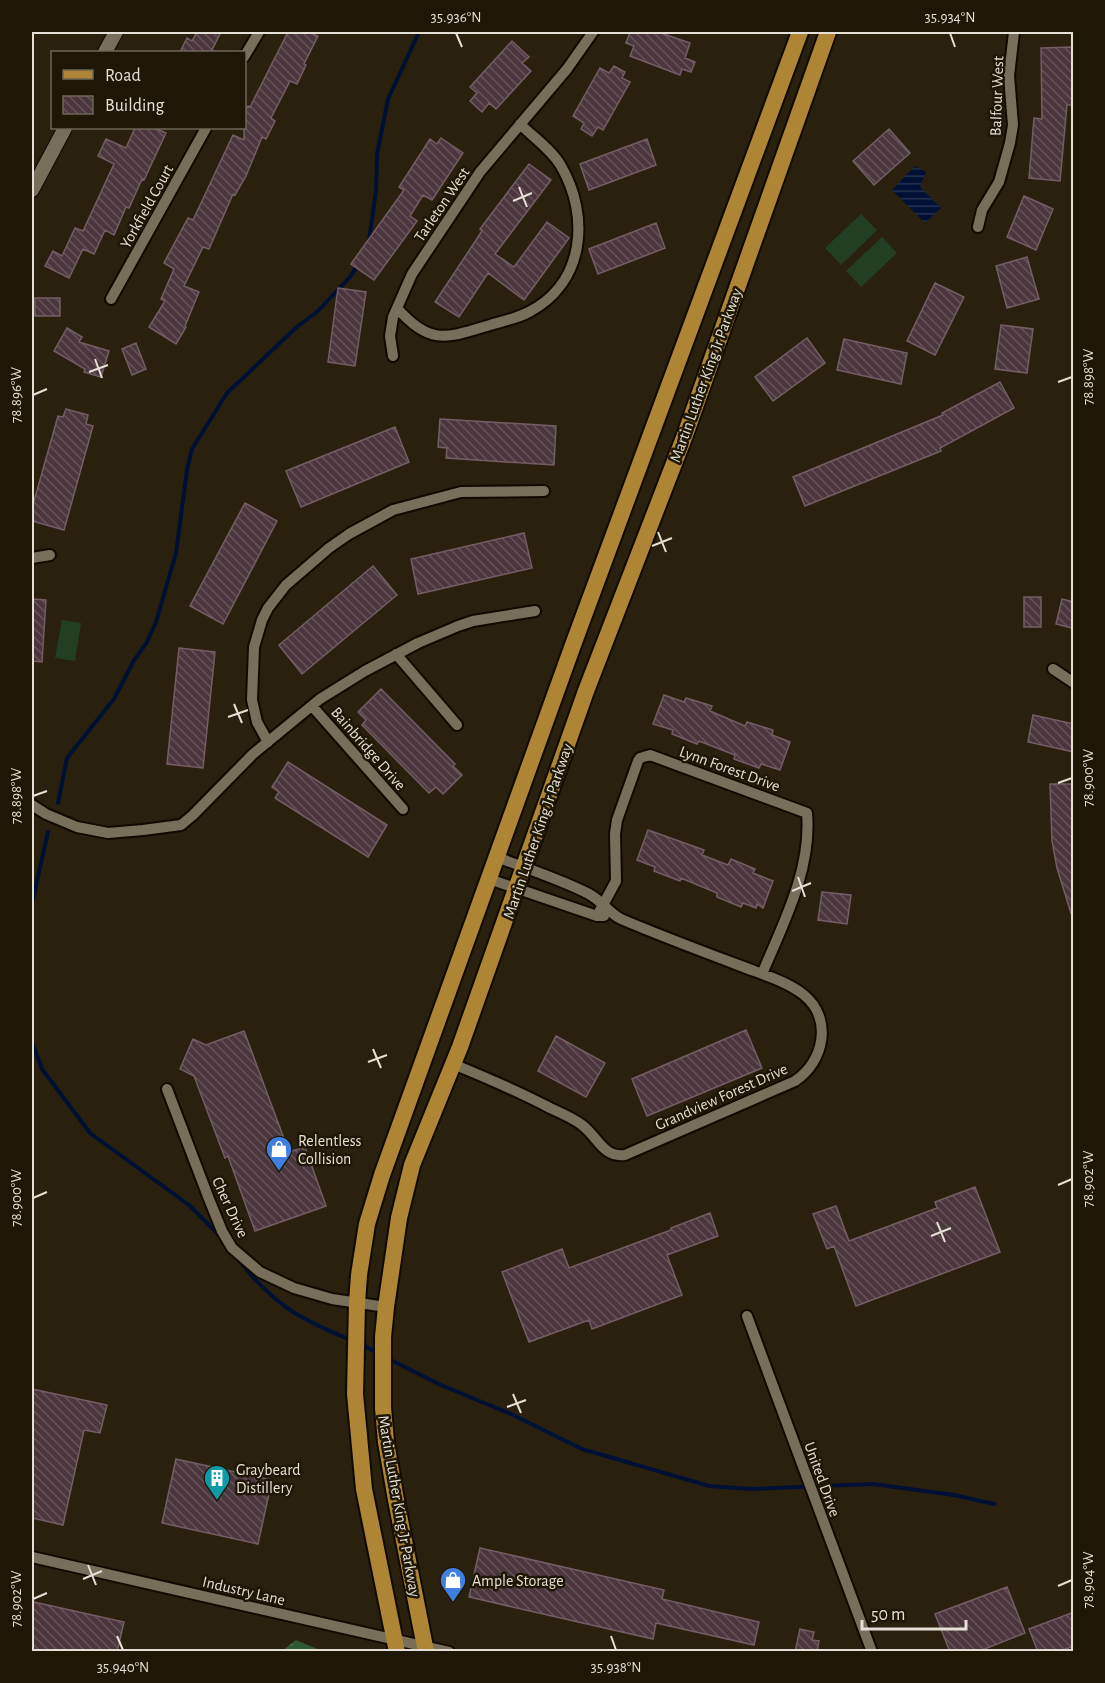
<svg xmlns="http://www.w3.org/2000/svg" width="1105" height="1683" font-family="'Alegreya Sans',sans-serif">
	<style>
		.green { fill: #223f23 }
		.forest { fill: url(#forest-firs) }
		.water { fill: url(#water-rules) }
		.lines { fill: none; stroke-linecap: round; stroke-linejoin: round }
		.stream { stroke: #001035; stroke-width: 4 }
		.building { fill: url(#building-back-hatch); stroke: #745d66; stroke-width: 1.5 }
		.minor-casing { stroke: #110a00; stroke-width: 14 }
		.tertiary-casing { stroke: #110a00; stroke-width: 16 }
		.primary-casing { stroke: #110a00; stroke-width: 20 }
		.minor { stroke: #786f5a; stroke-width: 10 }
		.tertiary { stroke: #786f5a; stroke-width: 14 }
		.primary { stroke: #ae8535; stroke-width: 16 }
		.ticks { fill: none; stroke: #e5e0d5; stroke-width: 2 }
		.labels { text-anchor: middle; stroke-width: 5; stroke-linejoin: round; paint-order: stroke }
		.street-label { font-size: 16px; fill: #e5e0d5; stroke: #1f1706 }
		.poi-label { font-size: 16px; fill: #e5e0d5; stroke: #1f1706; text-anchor: start }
		.neatline { fill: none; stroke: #e5e0d5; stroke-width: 2 }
		.ticks-label { font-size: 15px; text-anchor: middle; fill: #e5e0d5 }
	</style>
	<defs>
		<pattern id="forest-firs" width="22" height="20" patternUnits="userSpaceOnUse" patternTransform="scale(1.5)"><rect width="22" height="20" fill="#2f5931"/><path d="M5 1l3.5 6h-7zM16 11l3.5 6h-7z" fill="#4d714e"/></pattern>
		<pattern id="water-rules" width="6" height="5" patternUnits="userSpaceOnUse" patternTransform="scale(1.5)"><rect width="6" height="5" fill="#001035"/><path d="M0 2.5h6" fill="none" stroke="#253251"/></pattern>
		<pattern id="building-back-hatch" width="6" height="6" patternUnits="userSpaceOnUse" patternTransform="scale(1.5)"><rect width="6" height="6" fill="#4b363e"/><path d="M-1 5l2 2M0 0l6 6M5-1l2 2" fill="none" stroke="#655359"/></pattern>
	</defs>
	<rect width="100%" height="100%" fill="#29210e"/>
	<path class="green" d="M861 214 877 230 841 265 825 248Z
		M882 237 897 253 861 287 846 271Z
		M62 620 81 623 75 661 55 658Z"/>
	<path class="forest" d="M296 1640 322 1651H282Z"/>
	<path class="water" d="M915 166 926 172 920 187 941 208 925 223 892 190Z"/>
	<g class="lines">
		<path class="stream" d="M369 240 376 191 377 154 388 99 419 32
			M58 803 67 758 114 699 133 662 147 642 156 622 176 553 187 470 192 449 227 393 298 326 317 312 350 277 359 263
			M32 903 48 832
			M32 1042 42 1069 90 1133 189 1205 220 1236
			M237 1258C273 1304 297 1318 351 1340
			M360 1343 377 1353
			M387 1358 441 1385 511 1414 582 1449 709 1486 751 1489 873 1484 954 1495 994 1504"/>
	</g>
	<path class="building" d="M197 32H221L212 50 216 52H180L187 38 192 41Z
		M288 32H309L318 36 304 64 306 65 297 84 290 81 271 118 275 121 266 139 262 137 246 176 235 195 233 194 209 249 203 247 184 286 199 292 185 326 186 327 176 344 149 327 165 301 161 299 174 269 164 263 188 218 193 220 233 135 244 140V113L248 106 250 107Z
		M630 32H658L690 43 685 58 695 62 691 72 682 69 680 75 630 56 634 46 626 43Z
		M512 41 529 57 522 63 531 71 496 109 489 103 482 112 470 101 477 93 470 87Z
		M1072 47 1073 105H1067L1060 181 1029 178 1034 118 1042 119 1041 48Z
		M614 66 625 72 622 78 630 82 603 130 598 127 592 136 581 129 584 123 573 116 600 68 609 73Z
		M135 128H154L166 133 144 180 142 179 129 208 126 207 114 235 105 230 94 254 83 249 69 278 45 266 53 251 62 256 75 228 83 231 114 164 98 156 106 139 126 148Z
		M889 129 910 153 874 185 853 161Z
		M441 138 463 153 432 200 423 195 410 216 417 221 374 280 351 264 404 190 399 187 430 139 437 144Z
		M647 139 656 165 589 190 580 164Z
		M529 164 551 180 495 254 514 267 547 222 569 238 524 300 488 273 459 317 435 302 482 231 480 229Z
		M1024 196 1053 209 1036 250 1007 237Z
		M656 223 665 248 598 274 589 249Z
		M1027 257 1039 299 1007 308 996 266Z
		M935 283 964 297 935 355 907 341Z
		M338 288 366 292 355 366 328 362Z
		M35 298H60V316H35Z
		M1001 325 1033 329 1027 373 995 369Z
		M67 328 82 337 79 342 109 351 101 377 84 372 85 369 54 351Z
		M807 338 825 363 773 401 755 377Z
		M844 339 907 353 901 384 837 370Z
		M136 343 146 369 132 375 122 349Z
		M1000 382 1014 408 940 448 941 451 805 506 793 477 943 415 942 413Z
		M66 409 88 415 86 424 93 426 64 530 32 521V508L58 416 63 417Z
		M440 419 556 426 554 465 446 458 447 448 438 447Z
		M395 427 409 462 301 507 286 471Z
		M245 503 277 521 223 624 190 606Z
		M524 533 532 568 418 594 411 559Z
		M373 566 397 595 302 674 279 645Z
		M1024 597H1041V627H1024Z
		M32 599 46 600 42 662 32 661Z
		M1062 599 1074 602 1072 628 1056 624Z
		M179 648 215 652 203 768 167 764Z
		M381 689 455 764 453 766 462 775 443 794 436 787 429 793 362 725 366 720 358 712Z
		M664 695 684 702 686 698 712 706 710 711 745 726 747 722 773 730 772 735 790 742 780 770 761 764 759 768 734 759 735 755 699 741 697 744 672 734 673 730 653 724Z
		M1033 715 1074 724V752L1028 742Z
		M288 762 387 825 368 857 275 798 279 792 272 787Z
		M1050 784H1074V912L1071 913 1057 868 1052 841Z
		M648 830 704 850 702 855 728 865 731 859 755 869 753 873 773 881 763 908 757 904 756 908 743 903 741 907 717 897V893L681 878 680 881 654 871 655 867 637 860Z
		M822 892 851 895 847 924 818 920Z
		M746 1030 762 1068 647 1116 632 1079Z
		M244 1031 289 1152 305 1147 326 1206 255 1231 228 1156 225 1158 194 1076 180 1069 193 1039 206 1045Z
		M556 1036 605 1063 586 1097 538 1071Z
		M975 1187 1000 1252 856 1306 834 1246 827 1249 813 1214 836 1206 849 1241 937 1208 935 1202Z
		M710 1213 718 1236 667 1255 682 1295 592 1329 589 1320 529 1342 502 1272 562 1249 569 1268 671 1230V1228Z
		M32 1389 107 1405 100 1433 84 1430 63 1525 32 1518Z
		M176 1459 272 1480 258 1544 162 1523Z
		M480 1548 664 1590 662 1599 759 1622 754 1645 656 1623 653 1639 469 1597Z
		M1007 1587 1025 1633 977 1652H950L935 1614Z
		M34 1602 124 1622 117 1652H32V1611Z
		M1074 1612V1646L1058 1652H1038L1029 1629Z
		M800 1629 814 1632 812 1640 819 1641 817 1652H795Z"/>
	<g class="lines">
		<g class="minor-casing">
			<path id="minor" d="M244 57 259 32
				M978 227 982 210 999 182 1010 143 1013 125 1009 76 1014 32
				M111 299 206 128
				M397 308C430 346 447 338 490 325 503 321 518 318 529 312 585 283 590 216 561 166 552 150 533 137 520 124
				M393 356 390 336 393 317 412 274 480 172 567 69 593 32
				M32 558 50 555
				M396 654 457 725
				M1053 669 1074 683
				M312 706 403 809
				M268 742 257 722 252 700 254 647 262 620 268 608 286 585 329 548 349 534 393 510 461 492 544 491
				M32 805 46 814 77 827 108 833 143 830 181 825 193 815 253 754 320 699 365 671 418 643 458 626 473 621 535 611
				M489 879 597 916H604
				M597 916 616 881 615 834 617 820 638 761 640 758 650 755 807 813C812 869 783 924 762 974
				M453 1064C487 1078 518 1091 550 1108 561 1113 573 1118 582 1125 598 1137 603 1158 625 1155L795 1081C824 1062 833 1019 804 995 787 981 761 974 741 966 701 951 661 936 621 919 609 913 602 901 589 894 560 879 527 869 497 857
				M167 1089 209 1199 222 1231 232 1248 260 1272 294 1288 332 1299 386 1307
				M747 1316 872 1652
				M32 1557 449 1652"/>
		</g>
		<g class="tertiary-casing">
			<path id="tertiary" d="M105 52 116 32
				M32 190 65 128"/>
		</g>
		<g class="primary-casing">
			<path id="primary" d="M397 1652 364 1489 355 1394 357 1303 359 1275 367 1224 382 1175 573 645 800 32
				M426 1652 396 1500 386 1442 383 1408V1337L386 1307 399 1218 412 1165 460 1047 586 691 685 435 828 32"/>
		</g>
		<use href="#minor" class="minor"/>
		<use href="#tertiary" class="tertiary"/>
		<use href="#primary" class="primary"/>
	</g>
	<path class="ticks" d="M456 33 462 47M950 33 955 47M519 187 527 207M513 201 532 193M95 359 102 378M89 372 108 365M1058 382 1072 377M33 395 47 389M658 532 666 552M652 546 672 538M234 704 242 723M228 717 248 710M1058 783 1072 778M33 796 47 791M798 877 805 897M792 891 811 883M373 1049 381 1068M368 1062 387 1055M1058 1185 1072 1179M33 1198 47 1192M937 1222 945 1242M931 1236 951 1228M513 1394 521 1413M507 1407 526 1400M88 1565 96 1585M83 1579 102 1571M1058 1586 1072 1580M33 1599 47 1593M117 1636 123 1650M611 1636 616 1650"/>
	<defs>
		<g id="shop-pin" transform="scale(1.35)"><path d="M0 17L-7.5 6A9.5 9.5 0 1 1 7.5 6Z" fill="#3f7fe0" stroke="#1f1706"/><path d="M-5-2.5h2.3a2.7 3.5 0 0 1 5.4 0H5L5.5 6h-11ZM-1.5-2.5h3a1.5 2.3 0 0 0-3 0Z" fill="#fff"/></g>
		<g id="building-pin" transform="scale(1.35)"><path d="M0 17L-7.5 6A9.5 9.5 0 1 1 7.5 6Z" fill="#0f9aa8" stroke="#1f1706"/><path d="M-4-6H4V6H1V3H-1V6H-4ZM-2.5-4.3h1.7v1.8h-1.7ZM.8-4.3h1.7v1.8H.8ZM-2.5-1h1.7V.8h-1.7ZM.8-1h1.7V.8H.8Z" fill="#fff"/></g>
	</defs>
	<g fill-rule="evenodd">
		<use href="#shop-pin" x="279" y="1149"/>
		<use href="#building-pin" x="217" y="1478"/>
		<use href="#shop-pin" x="453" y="1580"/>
	</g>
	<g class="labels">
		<g class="street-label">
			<text transform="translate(996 96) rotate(-88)" y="6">Balfour West</text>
			<text transform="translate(441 204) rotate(-56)" y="6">Tarleton West</text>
			<text transform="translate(146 206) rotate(-61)" y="6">Yorkfield Court</text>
			<text transform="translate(705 375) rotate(-70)" y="6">Martin Luther King Jr Parkway</text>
			<text transform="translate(369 748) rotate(49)" y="6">Bainbridge Drive</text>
			<text transform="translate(730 768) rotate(20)" y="6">Lynn Forest Drive</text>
			<text transform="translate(537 831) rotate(-71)" y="6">Martin Luther King Jr Parkway</text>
			<text transform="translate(721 1096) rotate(-24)" y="6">Grandview Forest Drive</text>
			<text transform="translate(231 1207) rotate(65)" y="6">Cher Drive</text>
			<text transform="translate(823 1479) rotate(70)" y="6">United Drive</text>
			<text transform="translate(400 1506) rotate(80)" y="6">Martin Luther King Jr Parkway</text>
			<text transform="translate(244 1590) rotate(13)" y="6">Industry Lane</text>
		</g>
		<g class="poi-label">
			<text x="298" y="1146">Relentless<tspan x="298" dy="18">Collision</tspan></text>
			<text x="236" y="1475">Graybeard<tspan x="236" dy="18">Distillery</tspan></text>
			<text x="472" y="1586">Ample Storage</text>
		</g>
	</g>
	<rect width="1105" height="1683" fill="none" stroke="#1f1706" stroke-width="66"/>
	<rect x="51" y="51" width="195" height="78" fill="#1f1706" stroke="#6e6759" stroke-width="1.5"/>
	<rect x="63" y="70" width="30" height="9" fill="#ae8535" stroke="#6e6759" stroke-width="1.5"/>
	<text x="105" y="81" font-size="18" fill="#e5e0d5">Road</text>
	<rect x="63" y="96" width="30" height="18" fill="url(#building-back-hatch)" stroke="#6e6759" stroke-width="1.5"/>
	<text x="105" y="111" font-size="18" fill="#e5e0d5">Building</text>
	<path d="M862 1620v9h104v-9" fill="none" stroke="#e5e0d5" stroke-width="3"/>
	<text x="871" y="1620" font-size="18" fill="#e5e0d5" stroke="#1f1706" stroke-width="4.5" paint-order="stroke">50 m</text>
	<rect x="33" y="33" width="1039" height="1617" class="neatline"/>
	<g class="ticks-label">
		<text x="456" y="22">35.936°N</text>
		<text x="950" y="22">35.934°N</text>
		<text transform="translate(1088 377) rotate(-90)" y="5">78.898°W</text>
		<text transform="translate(16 395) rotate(-90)" y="5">78.896°W</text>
		<text transform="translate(1088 778) rotate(-90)" y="5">78.900°W</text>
		<text transform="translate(16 796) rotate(-90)" y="5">78.898°W</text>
		<text transform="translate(1088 1179) rotate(-90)" y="5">78.902°W</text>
		<text transform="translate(16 1198) rotate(-90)" y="5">78.900°W</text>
		<text transform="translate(1088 1580) rotate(-90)" y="5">78.904°W</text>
		<text transform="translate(16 1599) rotate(-90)" y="5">78.902°W</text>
		<text x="123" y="1672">35.940°N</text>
		<text x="616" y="1672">35.938°N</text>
	</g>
</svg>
